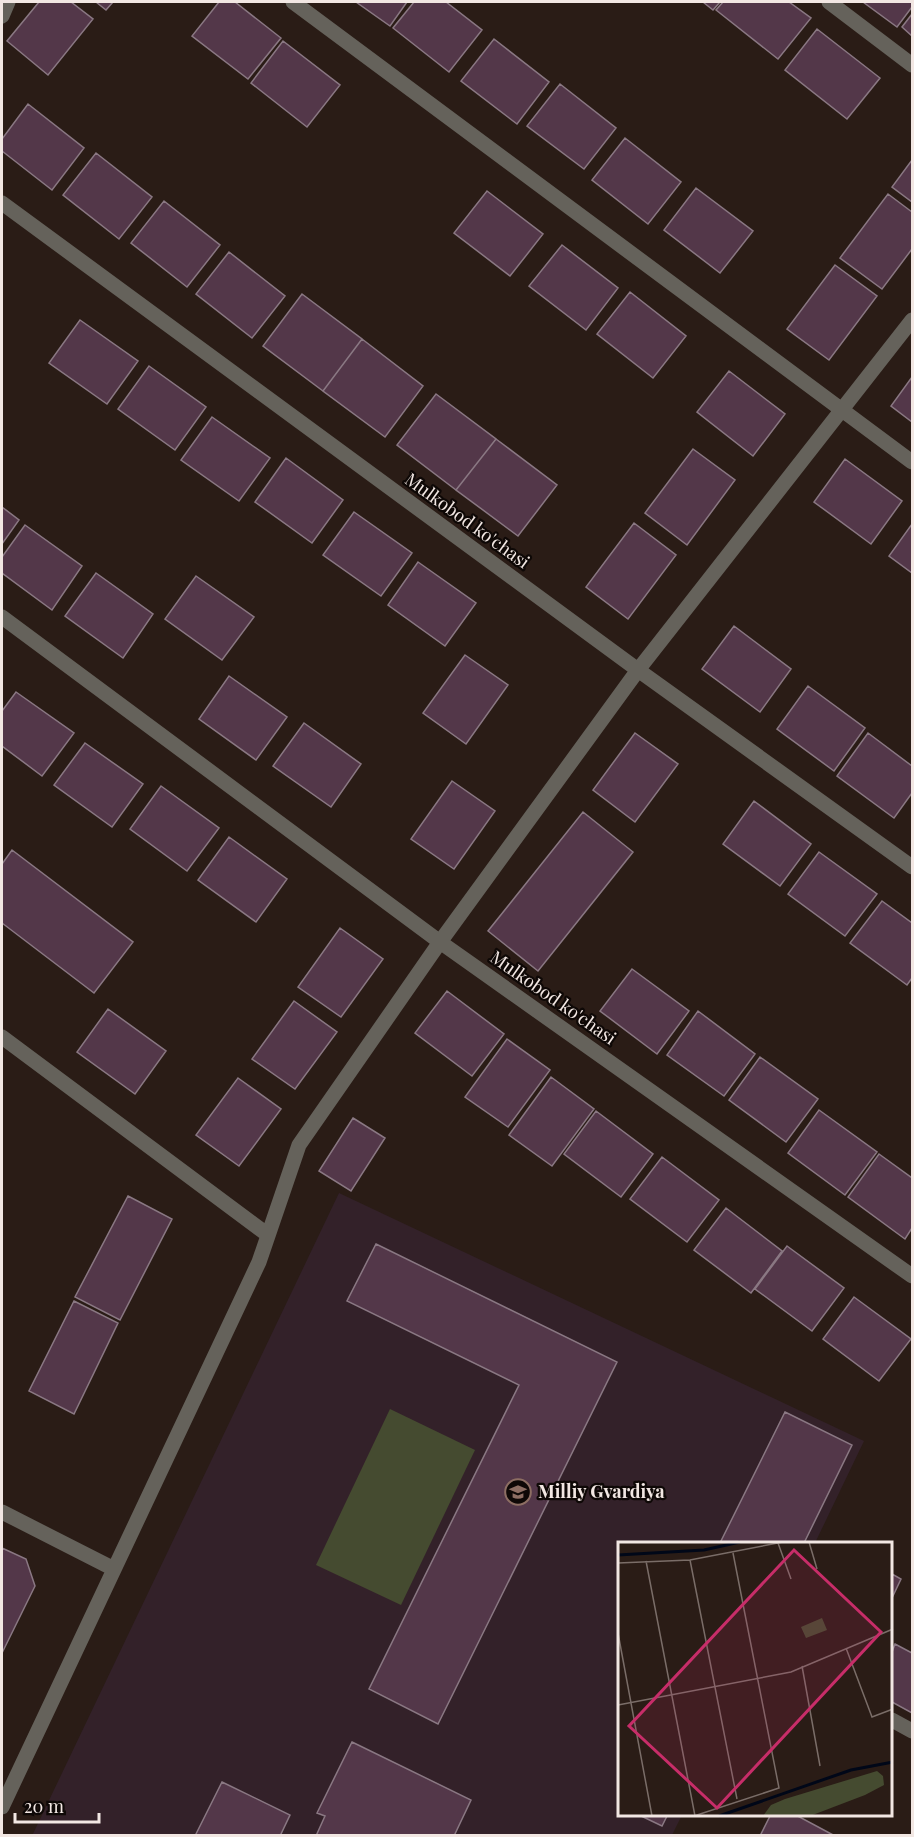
<svg xmlns="http://www.w3.org/2000/svg" width="914" height="1837" font-family="'Playfair Display',serif">
	<style>
		.education { fill: #332129 }
		.green { fill: #454b30 }
		.building { fill: #533749; stroke: #8a7883; stroke-width: 1.5 }
		.lines { fill: none; stroke-linecap: round; stroke-linejoin: round }
		.street { stroke: #65625b; stroke-width: 15 }
		.labels { text-anchor: middle; stroke-width: 4.5; stroke-linejoin: round; paint-order: stroke }
		.street-label { font-size: 18px; fill: #f2e7e3; stroke: #0e0806 }
		.poi-label { font-size: 18px; font-weight: bold; fill: #f2e7e3; stroke: #0e0806; text-anchor: start }
		.inset-river { fill: none; stroke: #000718; stroke-width: 3 }
		.inset-road { fill: none; stroke: #7a6d68; stroke-width: 1.5 }
		.view { fill: #c72d69; fill-opacity: 0.15; stroke: #c72d69; stroke-width: 3 }
		.inset-edge { fill: none; stroke: #f2e7e3; stroke-width: 3 }
	</style>
	<rect width="100%" height="100%" fill="#2a1c16"/>
	<path class="education" d="M339 1193 864 1441 815 1543H620V1814L682 1815 672 1835 32 1836Z"/>
	<path class="green" d="M390 1409 475 1450 401 1605 316 1565Z"/>
	<path class="building" d="M39 2H71L93 19 48 75 7 41Z
		M96 2H113L106 10Z
		M219 2H235L281 38 248 79 192 36Z
		M356 2H407L390 26Z
		M414 2H446L482 30 449 72 393 28Z
		M703 2H720L713 10Z
		M723 2H789L811 18 778 59 716 10Z
		M863 2H912V7L897 27Z
		M912 14V36L902 27Z
		M817 29 880 78 847 119 785 70Z
		M494 39 549 82 517 124 461 81Z
		M283 41 340 85 307 127 251 83Z
		M560 84 616 128 584 169 527 126Z
		M28 104 84 148 52 190 2 151V139Z
		M625 138 681 182 648 224 592 180Z
		M96 153 152 197 119 239 63 195Z
		M912 160V202L892 187Z
		M696 188 753 231 720 273 664 230Z
		M487 191 543 234 510 276 454 233Z
		M888 194 912 212V249L882 289 840 258Z
		M164 201 220 245 187 287 131 243Z
		M562 245 618 288 586 330 529 286Z
		M229 252 285 296 252 338 196 294Z
		M835 265 877 296 829 360 787 329Z
		M630 292 686 336 653 378 597 334Z
		M302 294 362 339 323 391 263 346Z
		M80 320 138 361 107 404 49 363Z
		M362 339 423 386 385 437 323 391Z
		M149 366 206 407 175 450 118 409Z
		M729 371 785 414 753 456 697 412Z
		M912 377V422L891 406Z
		M436 394 496 439 456 490 397 445Z
		M212 417 270 458 239 501 181 460Z
		M496 439 557 485 518 536 456 490Z
		M693 449 735 480 687 545 645 513Z
		M286 458 343 500 312 543 255 502Z
		M845 459 902 501 871 544 814 502Z
		M2 507 19 520 2 544Z
		M354 512 412 553 381 596 323 555Z
		M634 523 676 555 628 619 586 587Z
		M912 524V573L889 556Z
		M25 525 82 566 52 610 2 573V557Z
		M418 562 476 603 445 646 388 605Z
		M96 573 153 614 123 658 65 616Z
		M196 576 254 617 222 660 165 619Z
		M734 626 791 669 760 712 702 669Z
		M465 655 508 685 466 744 423 713Z
		M229 676 287 717 256 760 199 719Z
		M808 686 865 728 834 771 777 729Z
		M16 692 74 733 42 776 2 746V711Z
		M304 723 361 764 331 807 273 766Z
		M635 733 678 764 635 822 593 790Z
		M868 733 912 766V793L894 818 837 776Z
		M85 743 143 784 112 827 54 785Z
		M452 781 495 811 454 869 411 839Z
		M161 786 219 828 187 871 130 829Z
		M754 801 811 844 780 886 723 844Z
		M583 812 633 852 538 971 488 931Z
		M229 837 287 879 256 922 198 880Z
		M12 850 133 942 94 993 2 923V864Z
		M819 852 877 894 845 936 788 894Z
		M882 901 912 923V978L907 985 850 943Z
		M340 928 383 959 341 1017 298 987Z
		M632 969 689 1011 657 1054 600 1011Z
		M447 991 504 1034 472 1076 415 1033Z
		M294 1001 337 1032 295 1089 252 1059Z
		M108 1009 166 1051 135 1094 77 1052Z
		M698 1011 755 1054 724 1096 667 1055Z
		M507 1039 550 1070 508 1127 465 1097Z
		M760 1057 818 1099 786 1142 729 1100Z
		M551 1077 594 1109 552 1166 509 1135Z
		M238 1078 281 1109 239 1166 196 1135Z
		M819 1110 877 1152 845 1195 788 1153Z
		M596 1111 653 1154 621 1197 564 1154Z
		M353 1118 385 1138 351 1191 319 1171Z
		M879 1154 912 1178V1228L905 1239 848 1197Z
		M662 1157 719 1200 687 1242 630 1199Z
		M128 1196 172 1219 120 1320 75 1297Z
		M726 1208 782 1251 751 1293 694 1250Z
		M376 1244 617 1362 438 1724 369 1689 519 1385 347 1301Z
		M787 1246 844 1288 812 1331 755 1289Z
		M854 1297 911 1339 879 1381 823 1339Z
		M74 1301 118 1323 74 1414 29 1391Z
		M785 1412 852 1445 804 1543H720Z
		M2 1548 26 1559 35 1586 2 1653Z
		M892 1574 901 1579 892 1598Z
		M895 1644 912 1653V1713L892 1702V1652Z
		M352 1742 471 1800 454 1836H316L325 1816 317 1813Z
		M222 1782 290 1815 280 1836H195Z
		M637 1814H668L662 1826Z
		M771 1814H794L835 1836H760Z"/>
	<g class="lines">
		<path class="street" d="M293 2 912 462
			M829 2 912 65
			M2 16 8 2
			M2 203 638 670 912 867
			M2 617 440 942 912 1276
			M2 1037 268 1235
			M2 1512 114 1569
			M892 1720 912 1731
			M2 1807 259 1262 299 1145 440 942 638 670 912 320"/>
	</g>
	<defs>
		<g id="university-ring" transform="scale(1.35)"><circle r="9.5" fill="#0e0806" stroke="#8d6e63" stroke-width="1.5"/><path d="M0-5L7-2L0 1L-7-2ZM-4 1L0 2.5L4 1V4Q0 6-4 4Z" fill="#8d6e63"/></g>
	</defs>
	<g fill-rule="evenodd">
		<use href="#university-ring" x="518" y="1492"/>
	</g>
	<g class="labels">
		<g class="street-label">
			<text transform="translate(467 521) rotate(36)" y="6">Mulkobod ko'chasi</text>
			<text transform="translate(553 998) rotate(35)" y="6">Mulkobod ko'chasi</text>
		</g>
		<g class="poi-label">
			<text x="538" y="1498">Milliy Gvardiya</text>
		</g>
	</g>
	<g transform="translate(618 1542)">
		<rect width="274" height="274" fill="#2a1c16"/>
		<path d="M204 76 209 88 188 96 183 85ZM259 229 265 234 266 243 247 253 192 274H145L153 263 167 257Z" fill="#454b30"/>
		<path class="inset-river" d="M0 13 86 8 122 0M101 274 233 228 275 220"/>
		<path class="inset-road" d="M191 0 199 27M160 1 173 37M72 18 119 257M28 19 77 274M0 21 72 18 165 0M0 91 34 274M228 106 254 175 275 167M184 124 202 224M0 163 173 130 275 87M76 274 161 246 115 11"/>
		<path class="view" d="M176 8 263 90 99 266 11 184Z"/>
		<rect width="274" height="274" class="inset-edge"/>
	</g>
	<rect width="914" height="1837" fill="none" stroke="#f2e7e3" stroke-width="6"/>
	<path d="M15 1813v9h84v-9" fill="none" stroke="#f2e7e3" stroke-width="3"/>
	<text x="24" y="1813" font-size="18" fill="#f2e7e3" stroke="#0e0806" stroke-width="4.5" paint-order="stroke">20 m</text>
</svg>
